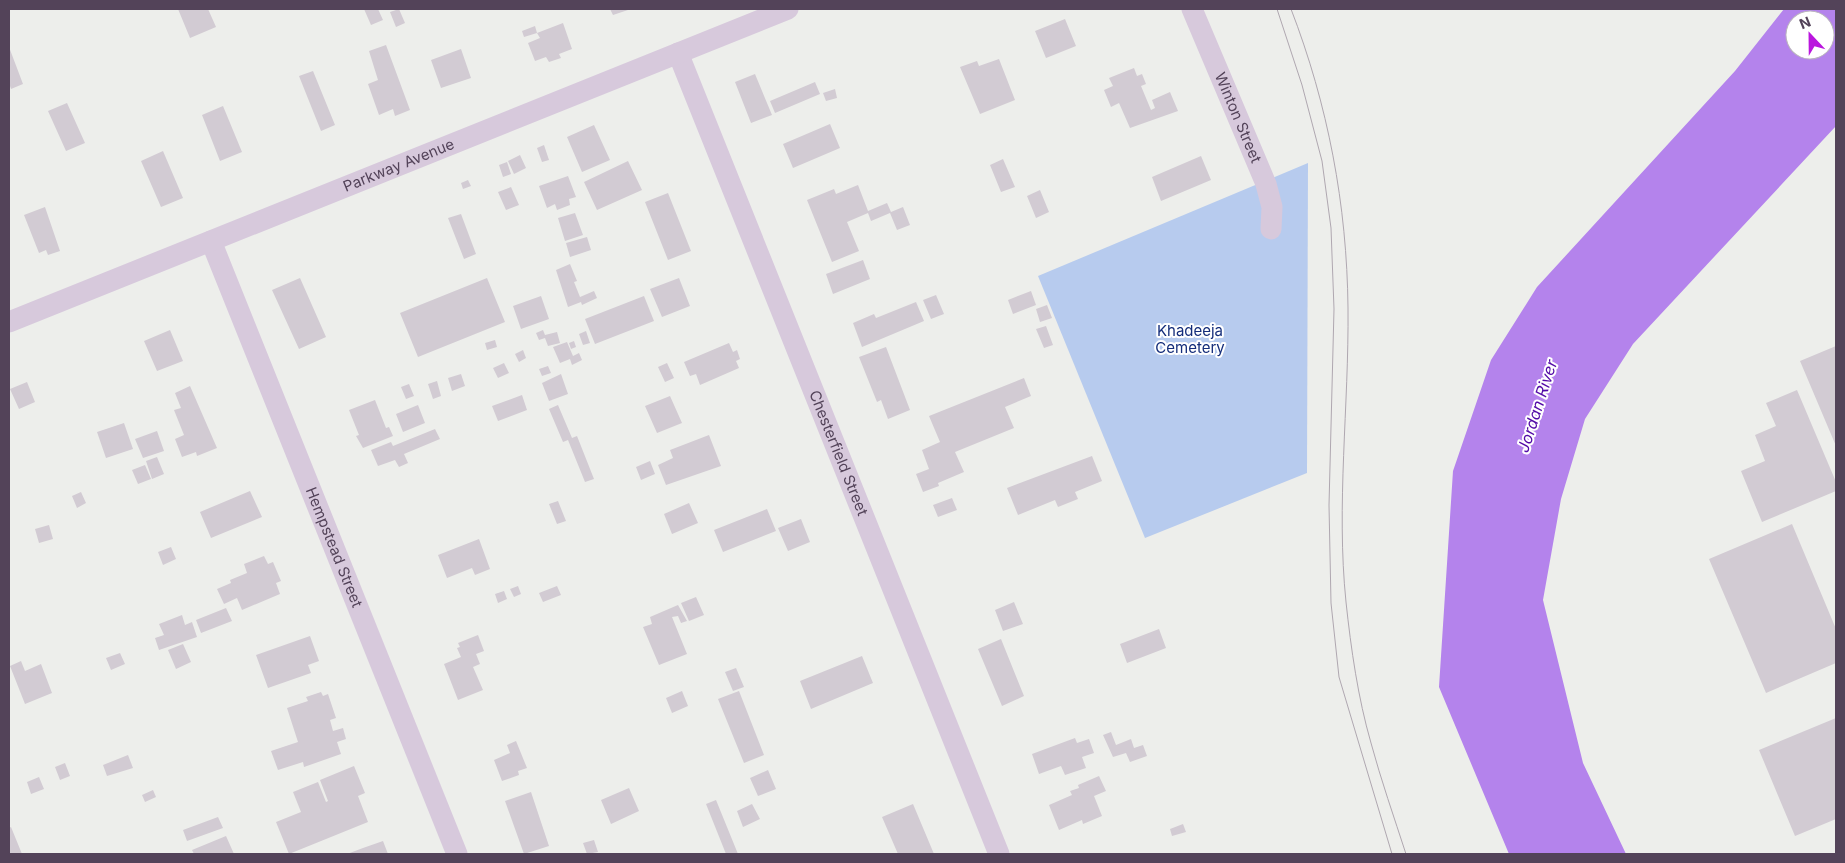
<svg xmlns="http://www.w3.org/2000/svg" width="1845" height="863" font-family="Inter,sans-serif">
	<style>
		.green { fill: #b7cbee }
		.water { fill: #b483ec; fill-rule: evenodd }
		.building { fill: #d2cbd3 }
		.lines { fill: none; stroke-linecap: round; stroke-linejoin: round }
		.minor { stroke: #d7c9dc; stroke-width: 21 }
		.tram { stroke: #afa7b0; stroke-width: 1 }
		.labels { text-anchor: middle; stroke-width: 4; stroke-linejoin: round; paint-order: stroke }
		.street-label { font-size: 15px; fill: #534359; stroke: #fff }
		.park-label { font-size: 15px; fill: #142d7a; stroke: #fff }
		.water-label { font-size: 16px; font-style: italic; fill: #520aa6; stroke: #fff }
	</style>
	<rect width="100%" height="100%" fill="#edeeeb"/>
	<path class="green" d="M1308 163 1307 473 1145 538 1038 276Z"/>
	<path class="water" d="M1784 9H1836V126L1633 344 1585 419 1561 499 1543 600 1583 763 1626 854H1509L1439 687 1453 471 1491 360 1537 287 1735 71ZM1795 20H1825V50H1795Z"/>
	<path class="building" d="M178 9H208L216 27 190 38Z
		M364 9H378L383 20 371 25Z
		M399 9 405 23 396 27 390 12Z
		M610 9H631L613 15Z
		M1065 19 1076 46 1046 58 1035 31Z
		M563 23 572 49 559 54 561 58 549 62 546 57 535 61 528 43 540 38 537 33Z
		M535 26 537 33 524 37 522 31Z
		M386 45 410 110 395 116 393 109 379 115 368 84 378 80 369 51Z
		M9 47 23 84 11 89 9 83Z
		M461 49 471 78 441 88 431 60Z
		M999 59 1015 100 980 114 960 67 977 61 979 66Z
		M1134 68 1137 76 1142 74 1146 84 1141 86 1151 110 1155 108 1152 100 1170 92 1178 111 1130 128 1119 103 1111 107 1104 90 1113 86 1109 78Z
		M313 71 335 125 321 131 299 76Z
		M755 74 772 115 751 123 735 82Z
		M815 82 820 94 775 113 770 101Z
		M835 89 837 98 826 101 823 93Z
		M67 103 85 143 66 151 48 111Z
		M223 106 242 152 220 161 202 115Z
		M830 124 840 148 793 168 783 144Z
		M594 125 610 160 582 172 567 137Z
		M544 145 549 160 542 162 537 148Z
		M163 151 183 198 161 207 141 161Z
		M520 155 526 168 514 174 508 161Z
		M1201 156 1211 180 1161 201 1152 177Z
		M1003 159 1015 187 1001 192 990 165Z
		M628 161 642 190 597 210 584 182Z
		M507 162 511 174 503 177 499 165Z
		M568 176 576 197 569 199 570 205 557 210 555 204 547 208 539 186Z
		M468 180 471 186 463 189 461 183Z
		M858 185 868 211 887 203 891 212 903 207 910 225 897 230 890 213 871 221 868 213 847 222 859 251 832 262 807 200 834 189 836 194Z
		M511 187 519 205 506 210 498 192Z
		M1040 190 1049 212 1036 218 1027 196Z
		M668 193 691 251 668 260 645 202Z
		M45 207 60 251 48 255 46 250 39 253 24 215Z
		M575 213 583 235 565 241 558 218Z
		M461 214 476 254 464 259 448 218Z
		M587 237 591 250 570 257 566 243Z
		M863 260 870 279 833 294 826 274Z
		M570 264 577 281 574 282 580 297 594 291 597 298 582 305 581 302 568 307 556 270Z
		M300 278 326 337 299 349 272 290Z
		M487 278 505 322 418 357 400 313Z
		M679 278 690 306 662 317 650 289Z
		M1031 291 1036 305 1013 314 1008 300Z
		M936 295 944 314 931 319 923 300Z
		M541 296 549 319 521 329 513 306Z
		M644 296 654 321 595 344 585 319Z
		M916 302 924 321 862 347 853 323 874 314 876 318Z
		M1047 305 1052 318 1040 322 1036 309Z
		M1046 326 1053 345 1044 348 1036 329Z
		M170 330 183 361 157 371 144 341Z
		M543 330 545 335 557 332 560 343 548 346 545 338 539 340 536 333Z
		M586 331 590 343 583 345 579 334Z
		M495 340 497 347 487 350 485 343Z
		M574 341 576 347 571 349 569 343Z
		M567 342 573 356 579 353 582 360 572 365 570 359 560 363 553 347Z
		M729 343 733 352 737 350 740 359 736 361 739 368 700 385 696 374 690 376 684 362Z
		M1836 346V446L1800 361Z
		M886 347 910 410 888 419 881 400 877 402 859 357Z
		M523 350 526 358 519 362 515 354Z
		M504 363 509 373 498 378 493 368Z
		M667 363 674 378 665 382 658 367Z
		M548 366 551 373 542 376 539 369Z
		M461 374 465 386 452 391 448 378Z
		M561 374 568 394 549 401 542 383Z
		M1024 378 1031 396 1005 407 1014 428 955 452 964 472 938 483 939 486 923 492 916 474 929 469 922 450 940 442 929 416Z
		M437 381 441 396 433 399 428 384Z
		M27 382 35 402 19 409 10 389Z
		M409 384 414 396 406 399 401 387Z
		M190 386 217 448 197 456 196 452 182 457 175 439 184 435 174 410 181 408 175 393Z
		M1797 390 1836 482V491L1762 522 1741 471 1765 461 1755 435 1776 426 1766 403Z
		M522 395 527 410 498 421 492 406Z
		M670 396 682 423 657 433 645 406Z
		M375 400 386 428 389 427 393 436 363 448 356 436 359 435 349 410Z
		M418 405 425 423 403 432 396 414Z
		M558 405 572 438 577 436 594 479 585 482 568 440 563 442 549 409Z
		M124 423 133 449 106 458 97 432Z
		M435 429 440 439 404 454 408 463 399 467 395 460 378 466 371 450 391 442 393 446Z
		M157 431 164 451 143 458 135 439Z
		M709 435 721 466 666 485 658 465 673 458 670 450Z
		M1092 456 1102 481 1075 492 1078 499 1058 507 1055 500 1018 515 1007 488Z
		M157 457 164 474 152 479 146 461Z
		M650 461 655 474 641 480 636 467Z
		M145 465 151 479 138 484 132 470Z
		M250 491 262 517 211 538 200 512Z
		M81 492 86 503 77 508 72 496Z
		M952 498 957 510 938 517 933 505Z
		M558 501 566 521 557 524 549 504Z
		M689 503 698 523 672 534 664 514Z
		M767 509 776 531 723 552 714 530Z
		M801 519 810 542 788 551 778 528Z
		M1792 524 1836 629V663L1766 693 1709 559Z
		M49 525 53 539 39 543 35 529Z
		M479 539 490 569 475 575 472 568 447 578 438 555Z
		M171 547 176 559 163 565 158 552Z
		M264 556 268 564 273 562 281 581 276 583 280 594 242 610 237 598 224 604 217 589 231 583 230 580 247 573 244 564Z
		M518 586 521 594 514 597 510 589Z
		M557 586 561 595 543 602 539 593Z
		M504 591 507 599 498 603 495 594Z
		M696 597 704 615 689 621 681 603Z
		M1014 602 1023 624 1003 631 995 610Z
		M678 605 687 621 681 623 678 616 672 617 687 654 659 665 643 627 652 624 650 617Z
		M226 608 232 621 201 633 196 620Z
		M182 615 185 625 192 622 197 637 159 650 155 638 164 635 159 624Z
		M1159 629 1166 648 1127 663 1120 644Z
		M478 635 484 651 476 654 480 664 473 667 483 690 458 700 444 664 461 657 457 648 460 647 458 643Z
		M310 636 319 661 308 665 311 673 268 688 256 655Z
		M1001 639 1024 696 1002 706 978 649Z
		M183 644 191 662 176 669 168 650Z
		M120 653 125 664 111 670 106 658Z
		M862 656 873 683 811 709 800 681Z
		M21 661 25 671 41 664 52 693 25 704 10 666Z
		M736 668 744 687 733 691 725 672Z
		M682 691 688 706 672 713 666 698Z
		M739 691 764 755 744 763 718 699Z
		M321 692 323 696 328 694 336 718 330 720 333 731 343 728 346 739 337 742 341 754 304 767 303 762 278 770 271 751 298 742 287 708 308 701 306 697Z
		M1836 718V819L1795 836 1759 750Z
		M1111 732 1116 745 1131 739 1134 748 1143 745 1147 756 1130 762 1126 753 1113 757 1103 735Z
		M1075 738 1077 743 1089 739 1094 753 1082 757 1086 768 1065 775 1061 766 1039 774 1032 754Z
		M516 741 527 768 518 771 519 775 502 781 494 760 510 753 507 745Z
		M128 755 133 768 107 776 103 765Z
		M65 763 70 776 60 780 55 767Z
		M354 766 365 793 358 796 368 822 289 854 276 822 301 812 293 792 318 782 326 802 328 801 320 780Z
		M768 770 776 789 758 796 750 778Z
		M1099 776 1106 791 1094 796 1102 816 1083 824 1082 820 1059 830 1049 805 1072 795 1070 791 1079 788 1078 785Z
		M39 777 44 789 31 794 27 782Z
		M629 788 639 811 611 824 601 800Z
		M153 790 156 797 145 802 142 795Z
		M531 792 549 846 524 854 505 801Z
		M716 800 738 854H726L706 804Z
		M752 804 760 819 743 827 737 811Z
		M913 804 934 854H898L882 817Z
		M218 817 223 828 187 841 183 830Z
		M1183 824 1186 832 1172 836 1170 829Z
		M11 827 22 854H9V828Z
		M226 836 234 854H194L192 850Z
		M594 840 598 852 587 854 583 843Z
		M383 841 388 854H347L363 848Z"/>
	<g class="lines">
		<g class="minor">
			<path id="s1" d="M1192 9 1266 184 1272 207 1271 229"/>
			<path id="s2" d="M678 53 999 854"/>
			<path id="s3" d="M211 241 457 854"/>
			<path id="s4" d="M9 322 788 9"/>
		</g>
		<path class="tram" d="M1277 9 1302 85 1322 161 1331 228 1334 309 1329 505 1331 603 1339 677 1392 854
			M1291 9C1328 105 1347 205 1348 308 1349 406 1336 505 1346 602 1351 649 1358 698 1371 743 1381 780 1394 817 1406 854"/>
	</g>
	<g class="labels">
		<g class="street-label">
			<text dy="5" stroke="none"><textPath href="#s1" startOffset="118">Winton Street</textPath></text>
			<text dy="5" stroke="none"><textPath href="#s4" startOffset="420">Parkway Avenue</textPath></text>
			<text dy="5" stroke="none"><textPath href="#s2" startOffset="431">Chesterfield Street</textPath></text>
			<text dy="5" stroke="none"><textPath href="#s3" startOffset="330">Hempstead Street</textPath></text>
		</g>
		<g class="park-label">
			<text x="1190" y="336">Khadeeja<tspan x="1190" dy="17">Cemetery</tspan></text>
		</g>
		<g class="water-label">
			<text transform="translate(1537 406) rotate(-72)" y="6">Jordan River</text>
		</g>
	</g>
	<rect width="1845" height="863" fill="none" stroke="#534359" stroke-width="20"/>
	<g transform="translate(1810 35) rotate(338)"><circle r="24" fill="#ffffff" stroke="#bab4bd"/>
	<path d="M0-4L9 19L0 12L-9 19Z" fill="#ba16de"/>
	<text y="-8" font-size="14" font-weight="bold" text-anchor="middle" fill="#534359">N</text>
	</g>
</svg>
